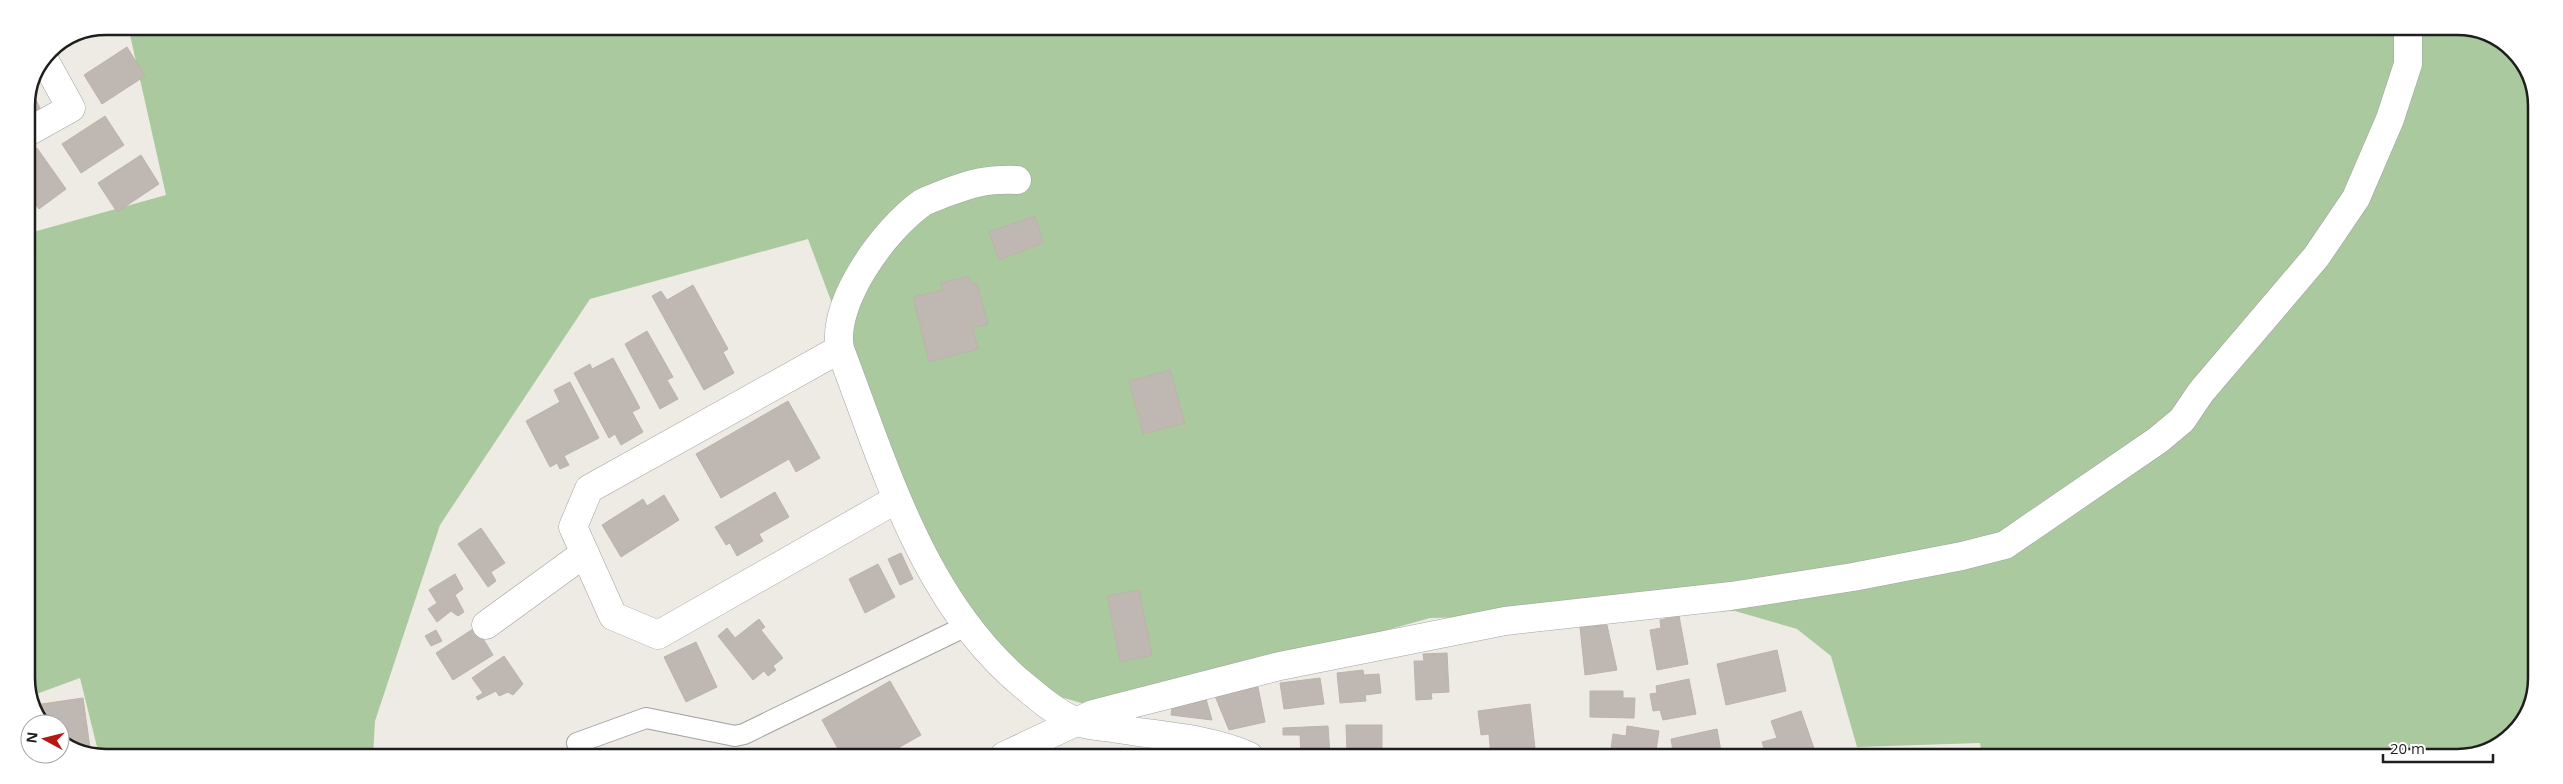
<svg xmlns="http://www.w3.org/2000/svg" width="2563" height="784" font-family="'Open Sans',sans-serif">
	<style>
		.forest { fill: #aac99e }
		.building { fill: #beb7b2; stroke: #beb3a9 }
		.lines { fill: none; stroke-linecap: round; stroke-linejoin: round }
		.service-casing { stroke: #a2a2a2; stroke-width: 22 }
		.minor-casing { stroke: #a2a2a2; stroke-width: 29 }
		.service { stroke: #fff; stroke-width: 20 }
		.minor { stroke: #fff; stroke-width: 28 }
		.rim { fill: none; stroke: #1e1e1e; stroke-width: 2.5 }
	</style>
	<rect width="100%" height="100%" fill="#eeebe5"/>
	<path class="forest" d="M128 26 2478 29 2517 54 2537 101 2534 699 2506 741 2457 758 1982 757 1980 743 1857 747 1831 656 1797 629 1735 611 1430 618 1102 709 1026 687 947 587 879 430 808 239 590 299 440 525 375 721 373 755H99L80 678 31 696 26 683V234L166 195Z"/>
	<path class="building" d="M127 47 145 76 102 104 84 75Z
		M32 92 42 112 26 120V106Z
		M105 116 124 145 81 173 62 144Z
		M37 148 66 189 39 209 26 192V156Z
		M141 155 159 184 117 212 98 183Z
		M1035 216 1043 243 999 260 989 232Z
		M969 276 971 284 977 283 988 324 973 328 978 349 929 362 913 297 943 290 941 283Z
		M693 285 728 349 723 352 734 373 704 390 652 296 661 291 667 300Z
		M647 331 673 377 667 380 678 399 660 409 625 344Z
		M613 358 640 408 632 412 643 432 621 445 615 434 609 438 574 373 590 364 592 369Z
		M1170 370 1185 423 1143 434 1129 381Z
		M570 382 599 438 564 456 569 465 560 469 557 463 550 467 526 421 560 402 554 390Z
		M788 401 820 458 796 472 789 459 721 498 696 454Z
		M775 492 789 517 759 534 763 541 737 556 730 543 726 545 715 527Z
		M664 495 679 520 621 557 602 525 643 499 647 506Z
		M481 528 505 563 491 572 496 581 488 587 458 544Z
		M901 553 913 579 900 585 888 559Z
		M878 564 895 597 865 613 849 579Z
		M455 574 463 589 455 595 464 612 458 616 451 611 437 622 428 609 437 603 429 590Z
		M1139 590 1152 655 1120 662 1107 596Z
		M1679 616 1688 664 1657 670 1650 630 1661 628 1660 620Z
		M759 619 765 627 761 630 783 658 773 666 776 670 768 676 764 671 753 680 718 636 727 628 735 638Z
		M1607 625 1617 670 1585 675 1580 627Z
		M476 627 493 655 453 680 436 653Z
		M436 630 442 641 431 646 425 636Z
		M696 642 717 687 686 702 664 657Z
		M1777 650 1786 691 1726 705 1717 664Z
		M1447 653 1449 692 1431 693 1432 699 1416 700 1414 661H1424L1423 654Z
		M504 656 523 684 513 695 508 692 499 696 496 691 478 700 476 697 483 693 472 678Z
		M1363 670 1364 675 1379 674 1381 693 1365 695 1366 701 1340 703 1337 673Z
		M1320 678 1324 704 1284 709 1280 683Z
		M1689 679 1696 714 1663 720 1660 710 1653 711 1650 694 1657 693 1656 686Z
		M890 681 921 735 884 756H867L865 753 859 756H842L822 720Z
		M1258 687 1265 722 1229 730 1215 696Z
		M1590 691H1623V698H1635L1634 718 1590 717Z
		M83 698 91 755H85L60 738V724H42L35 705Z
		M1206 699 1212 720 1171 715 1172 708Z
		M1530 704 1536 757H1491L1489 734 1481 735 1478 711Z
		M1801 711 1817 757H1767L1762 742 1777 738 1771 721Z
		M1346 725H1382V752H1347Z
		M1328 726 1330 756H1301L1300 735H1283V728Z
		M1627 726 1659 731 1655 757H1610L1613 734 1626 736Z
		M1717 729 1722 757H1674L1671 739Z"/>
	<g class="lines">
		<g class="service-casing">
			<path id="service" d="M577 743 646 718 735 736 744 734 966 626"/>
		</g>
		<g class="minor-casing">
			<path id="minor" d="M26 133 71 108 45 61
				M1017 180C986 179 972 183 943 194 937 197 928 199 922 203 885 229 831 302 840 349 886 469 924 606 1028 689 1042 701 1058 714 1075 721 1085 726 1100 726 1112 728 1157 736 1207 737 1249 756
				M840 349 589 489 573 527 613 616 658 635 897 499
				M486 625 585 553
				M1004 756 1093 714 1280 666 1505 621 1731 596 1853 577 1962 556 2005 545 2158 440 2182 420 2201 392 2316 257 2356 198 2390 119 2408 64V29"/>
		</g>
		<use href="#service" class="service"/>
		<use href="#minor" class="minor"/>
	</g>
	<path d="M0 0H2563V784H0ZM106 35H2457A71 71 0 0 1 2528 106V678A71 71 0 0 1 2457 749H106A71 71 0 0 1 35 678V106A71 71 0 0 1 106 35Z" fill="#fff" fill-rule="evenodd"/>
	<path class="rim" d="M106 35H2457A71 71 0 0 1 2528 106V678A71 71 0 0 1 2457 749H106A71 71 0 0 1 35 678V106A71 71 0 0 1 106 35Z"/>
	<g transform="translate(45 739) rotate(277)"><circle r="24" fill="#ffffff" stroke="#a5a5a5"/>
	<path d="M0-4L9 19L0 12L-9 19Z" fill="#b81614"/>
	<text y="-8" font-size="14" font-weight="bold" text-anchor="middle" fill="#1e1e1e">N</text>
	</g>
	<path d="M2383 754v8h110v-8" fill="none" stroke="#1e1e1e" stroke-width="2.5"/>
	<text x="2390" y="754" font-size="15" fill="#1e1e1e" stroke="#ffffff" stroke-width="4" paint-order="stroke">20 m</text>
</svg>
